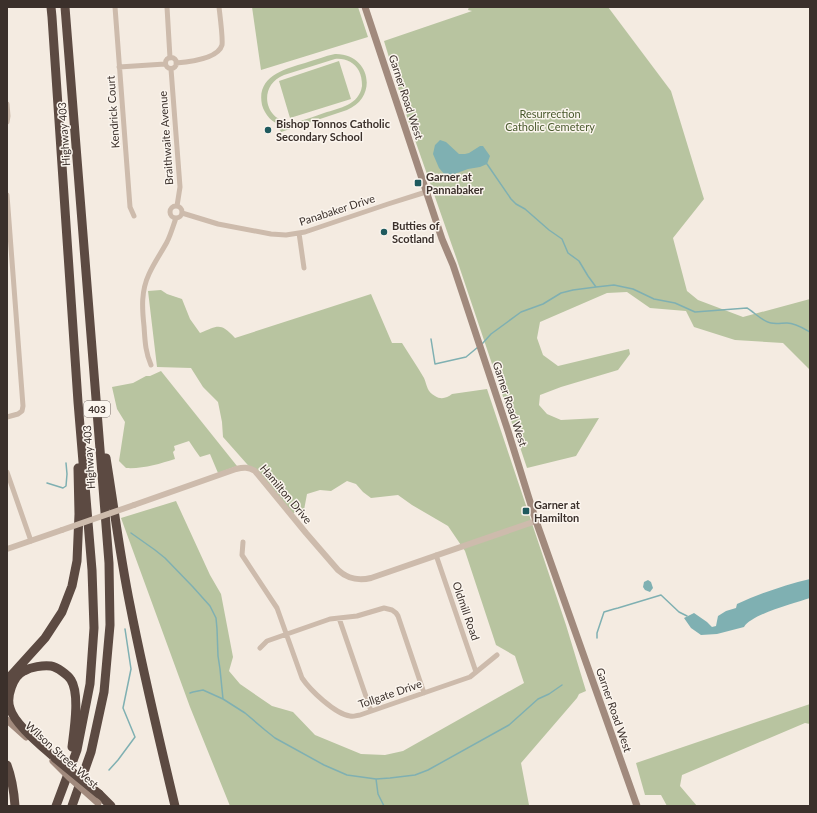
<svg xmlns="http://www.w3.org/2000/svg" width="817" height="813" font-family="Lato,sans-serif">
	<style>
		.green { fill: #b8c4a0; fill-rule: evenodd }
		.water { fill: #7fb0b2 }
		.lines { fill: none; stroke-linecap: round; stroke-linejoin: round }
		.stream { stroke: #7fb0b2; stroke-width: 1.5 }
		.minor { stroke: #cdbbac; stroke-width: 5 }
		.tertiary { stroke: #cdbbac; stroke-width: 6 }
		.secondary { stroke: #a18a7d; stroke-width: 7 }
		.motorway { stroke: #5c4a42; stroke-width: 9 }
		.tertiary-bridge { stroke: #cdbbac; stroke-width: 6 }
		.secondary-bridge { stroke: #a18a7d; stroke-width: 7 }
		.motorway-bridge { stroke: #5c4a42; stroke-width: 9 }
		.poi-dot { fill: #1f5a5e; stroke: #fbf5ee; stroke-width: 1.5 }
		.labels { text-anchor: middle; stroke-width: 3; stroke-linejoin: round; paint-order: stroke }
		.shield { fill: #fbf5ee; stroke: #756b66; stroke-width: 1 }
		.shield-label { font-size: 10px; font-weight: bold; fill: #3b302b }
		.street-label { font-size: 11px; fill: #3b302b; stroke: #fbf5ee }
		.park-label { font-size: 11px; fill: #4a5a2e; stroke: #fbf5ee }
		.poi-label { font-size: 11px; font-weight: bold; fill: #3b302b; stroke: #fbf5ee; text-anchor: start }
	</style>
	<rect width="100%" height="100%" fill="#f4ebe1"/>
	<path class="green" d="M252 7H358L368 37 261 70Z
		M469 7H608L671 91 704 199 673 238 687 291 698 300 743 317 810 299V370L783 343 735 340 694 327 686 311 650 308 627 292 607 293 540 322 537 338 543 355 558 366 629 349 630 354 618 370 561 387 540 395 539 405 547 414 561 420 599 418 576 456 527 468 456 257 408 120 384 41 472 11 468 10Z
		M335 54C370 53 379 97 347 110L281 132 279 128 283 126C272 123 265 115 262 105 256 76 285 69 305 63 315 60 325 56 335 54ZM335 59C345 58 354 62 359 71 361 75 362 80 362 86 359 105 340 108 324 113 315 116 305 120 295 122 265 125 256 86 284 75Z
		M339 61 351 99 290 118 279 81Z
		M161 290 167 294 182 299 190 319 200 333C218 326 220 322 235 338L371 294 392 343H402C409 354 417 366 424 378 427 385 427 392 435 396 441 400 447 398 452 394L487 389 566 625 586 691 579 694 577 698 521 763 529 805 552 806H230L190 707 121 518 176 501 210 575 221 594 233 657 229 671 240 684 272 706 293 712 315 735 361 754 385 755 403 751 524 683 515 656 496 645 465 551 448 526 412 505 398 495 371 498 363 492 356 484 347 481 331 491 320 490 307 494 304 510 291 514 223 437 222 422 218 402 203 387 191 368 157 367 148 291Z
		M161 371 237 466 218 473 210 454 200 457 195 450 189 441 174 446 175 450 173 452 175 459C159 464 143 469 126 468L119 461 125 422 117 409 112 387 133 383 146 376H150Z
		M810 704V724L805 723 682 775 680 786 697 806H667L661 795H645L636 763Z"/>
	<path class="water" d="M440 140 446 142 459 154H465L469 153 480 146H483L490 156 487 164 480 167 468 169 449 176 445 175 439 168 433 154 435 145Z
		M810 579V598C795 603 752 614 744 627L717 634 701 635 691 628 684 618 694 613 707 622 712 627 716 626 718 616 726 611 736 608 737 604C761 593 785 585 810 579Z
		M648 580 651 582 653 588 650 592 645 590 643 587 644 582Z"/>
	<g class="lines">
		<path class="stream" d="M487 164 511 199 516 204 525 209 549 230 562 239 568 253 579 261 588 276 596 287
			M431 339 435 364 466 357 478 347
			M482 344 491 334 521 312 543 304 561 293 573 290 596 287 614 285 633 289 654 299 675 303 695 312 747 308C754 312 763 322 771 323 776 324 782 323 787 323 795 323 803 328 810 332
			M47 483 63 488 66 486 67 474 66 463
			M131 533 155 550 165 558 193 587 210 606 216 618 217 629 218 656 220 669 223 699
			M597 638V633L604 612 614 609 618 608 661 595 679 612 687 616
			M190 693 193 692 203 690 223 699 245 713 265 730 275 738 324 765 347 775 376 779 390 778 415 775 428 770 509 725 538 699 549 694 562 685
			M109 770 118 760 135 737 123 708 131 669 125 629
			M376 779 378 794 384 806"/>
		<path class="minor" d="M115 7 130 207 134 216
			M167 7 170 58
			M165.5 63a5.5 5.5 0 1 1 11 0a5.5 5.5 0 1 1-11 0Z
			M176 63C188 62 218 59 222 45 223 38 220 16 219 7
			M119 67 165 64
			M171 69 180 187 177 206
			M7 104 8 116 7 122
			M7 195 23 406 22 411 18 414 7 417
			M170 212a6 6 0 1 1 12 0a6 6 0 1 1-12 0Z
			M182 213 218 224 271 234 286 235 305 232 388 204 426 192
			M299 233 304 268
			M151 365C145 351 145 340 144 326 142 308 141 291 149 274 154 263 161 253 167 242 171 234 173 226 176 218
			M7 472 31 541
			M243 542 242 555 277 608 302 678C310 690 335 714 350 716 354 717 357 715 360 715L470 677 497 655
			M436 555 476 672
			M339 618 371 711
			M260 648 267 641 330 619 357 616 384 608 392 610 396 613 398 616 424 693"/>
		<path class="tertiary" d="M134 505 236 469C244 467 248 467 255 471L306 533 338 570C348 579 358 581 371 578L536 521
			M7 549 62 530"/>
		<path class="secondary" d="M365 7 442 239 453 265 463 295 508 431 536 521 637 806
			M7 720 26 737"/>
		<path class="motorway" d="M51 7 52 17 78 402 92 570 94 628 90 684 77 750 56 806
			M65 7 109 563 110 625 104 692 91 752 72 806
			M106 458C114 507 120 556 130 605 143 672 159 739 175 806
			M7 680 45 638 62 612 72 586 77 561 79 514 78 468
			M55 758C43 747 14 724 10 708 6 697 13 676 24 671 31 667 43 665 51 666 57 667 68 675 71 680 80 694 74 730 72 747
			M7 765C12 778 14 792 15 806
			M99 794 111 806"/>
		<path class="tertiary-bridge" d="M62 530 134 505"/>
		<path class="secondary-bridge" d="M53 761 70 778 98 803"/>
		<path class="motorway-bridge" d="M55 758 99 794"/>
	</g>
	<g class="poi-dot">
		<circle cx="268" cy="130" r="4"/>
		<rect x="414" y="179" width="8" height="8" rx="2"/>
		<circle cx="384" cy="232" r="4"/>
		<rect x="522" y="507" width="8" height="8" rx="2"/>
	</g>
	<g class="labels">
		<rect class="shield" x="84" y="401" width="26" height="16" rx="3"/>
		<g class="shield-label">
			<text x="97" y="413">403</text>
		</g>
		<g class="street-label">
			<text transform="translate(406 97) rotate(72)" y="4">Garner Road West</text>
			<text transform="translate(113 112) rotate(-94)" y="4">Kendrick Court</text>
			<text transform="translate(64 134) rotate(-94)" y="4">Highway 403</text>
			<text transform="translate(166 138) rotate(-94)" y="4">Braithwaite Avenue</text>
			<text transform="translate(337 210) rotate(-18)" y="4">Panabaker Drive</text>
			<text transform="translate(510 404) rotate(72)" y="4">Garner Road West</text>
			<text transform="translate(89 457) rotate(-94)" y="4">Highway 403</text>
			<text transform="translate(286 494) rotate(50)" y="4">Hamilton Drive</text>
			<text transform="translate(466 611) rotate(71)" y="4">Oldmill Road</text>
			<text transform="translate(390 694) rotate(-19)" y="4">Tollgate Drive</text>
			<text transform="translate(614 710) rotate(71)" y="4">Garner Road West</text>
			<text transform="translate(62 755) rotate(42)" y="4">Wilson Street West</text>
		</g>
		<g class="park-label">
			<text x="550" y="118">Resurrection<tspan x="550" dy="13">Catholic Cemetery</tspan></text>
		</g>
		<g class="poi-label">
			<text x="276" y="128">Bishop Tonnos Catholic<tspan x="276" dy="13">Secondary School</tspan></text>
			<text x="426" y="181">Garner at<tspan x="426" dy="13">Pannabaker</tspan></text>
			<text x="392" y="230">Butties of<tspan x="392" dy="13">Scotland</tspan></text>
			<text x="534" y="509">Garner at<tspan x="534" dy="13">Hamilton</tspan></text>
		</g>
	</g>
	<rect width="817" height="813" fill="none" stroke="#3b302b" stroke-width="16"/>
</svg>
